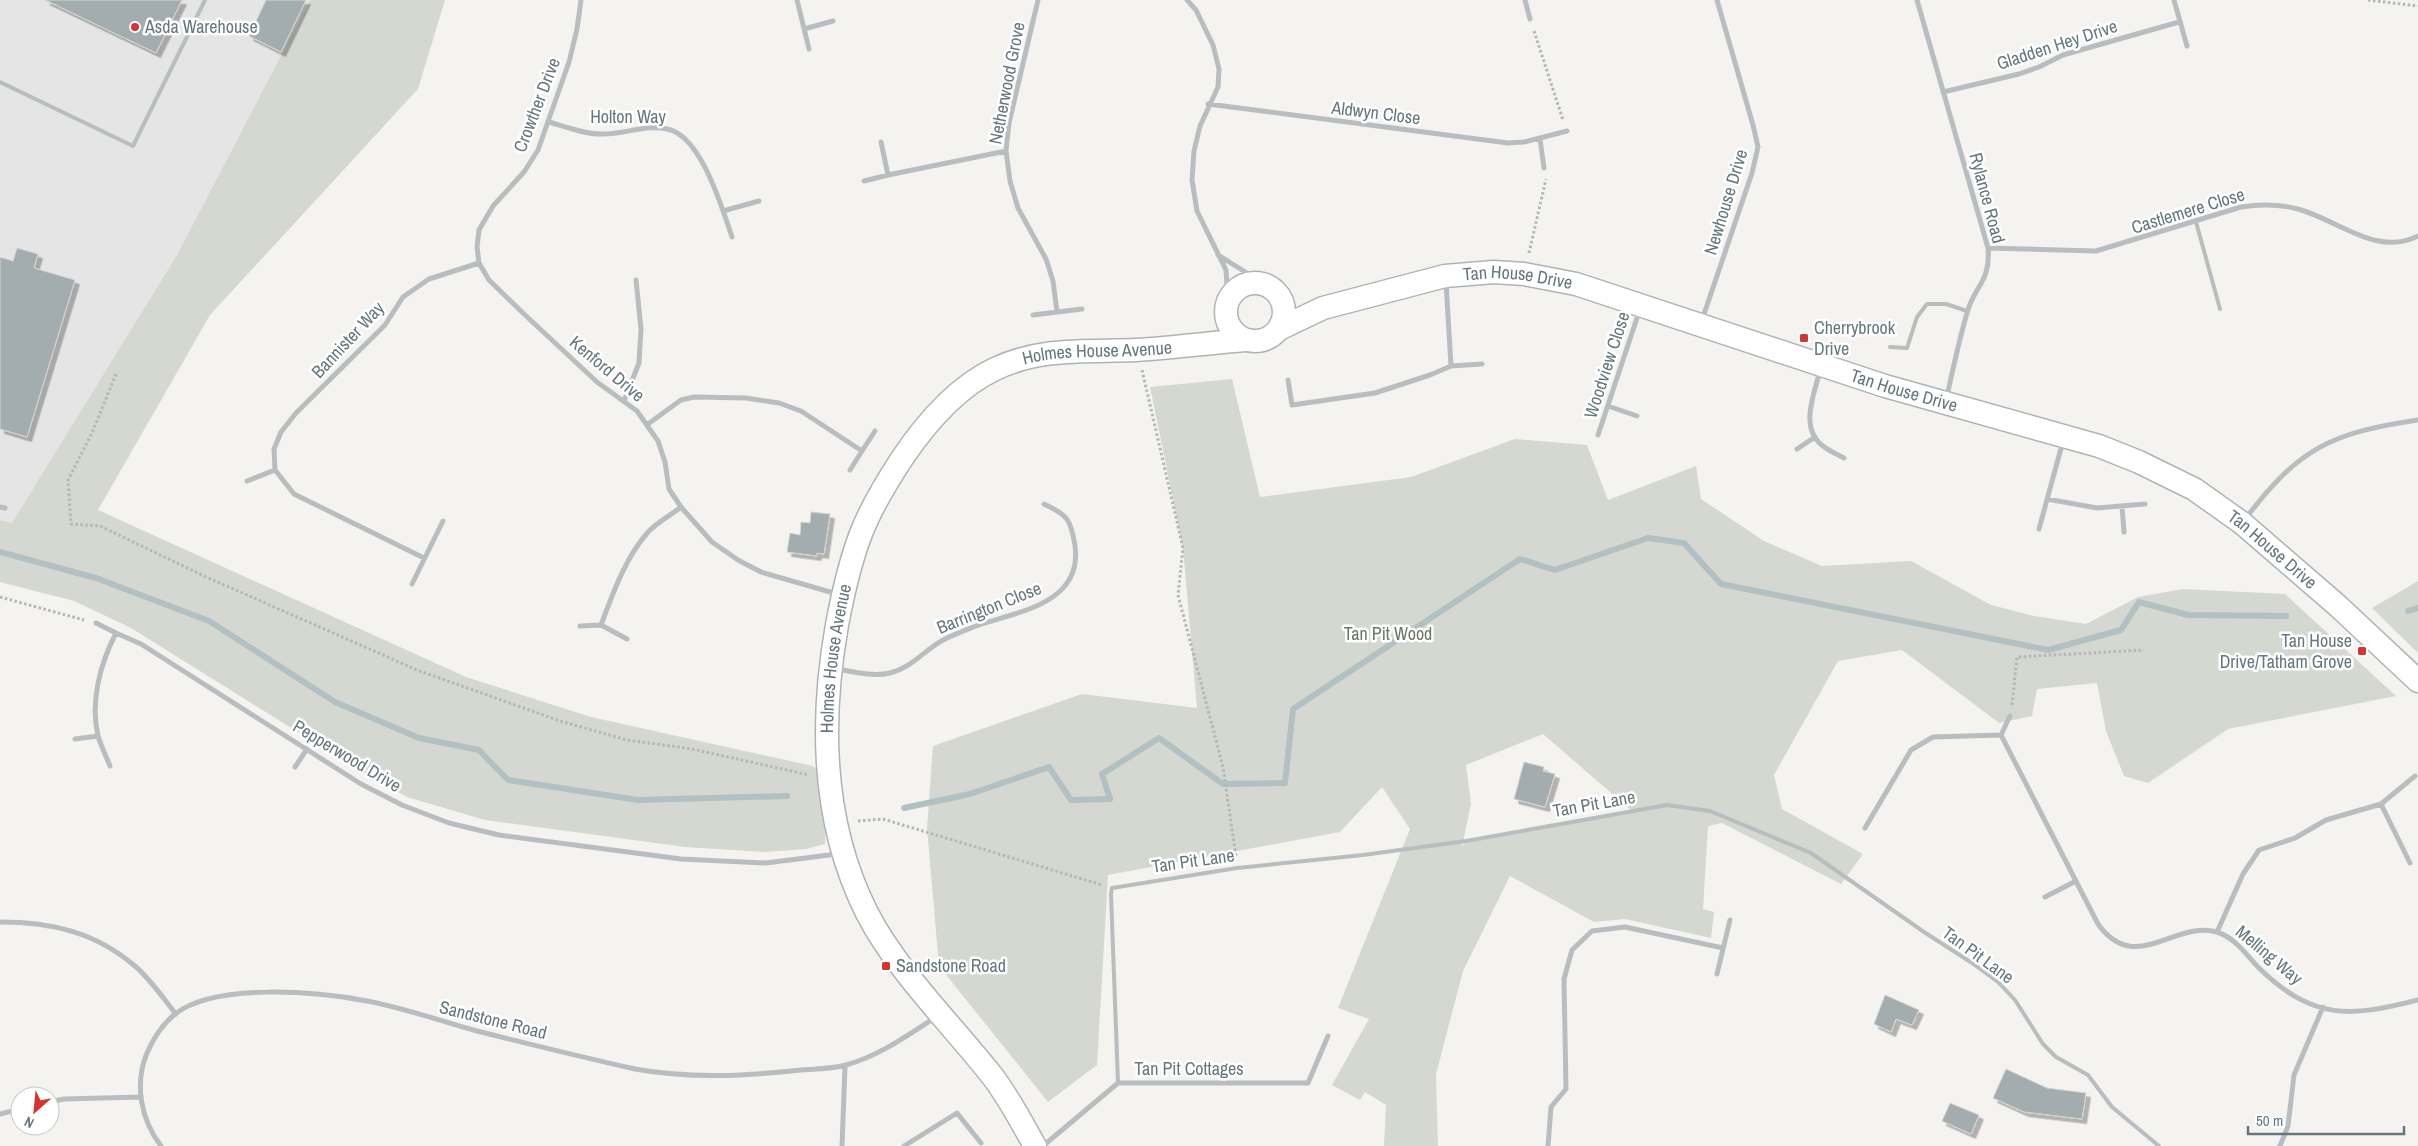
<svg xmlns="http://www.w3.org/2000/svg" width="2418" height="1146" font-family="'Archivo Narrow',sans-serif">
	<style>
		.built { fill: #e4e5e4 }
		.green { fill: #d4d8d0; fill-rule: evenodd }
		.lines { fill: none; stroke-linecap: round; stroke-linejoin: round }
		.stream { stroke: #b1c0c2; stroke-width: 6 }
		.building { fill: #a3acaf; stroke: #d5d5d3; filter: url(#shadow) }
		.secondary-casing { stroke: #adb4b6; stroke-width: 25 }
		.path { stroke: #b3b7b8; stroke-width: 3; stroke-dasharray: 2.5 2.5; stroke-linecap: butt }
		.lane { stroke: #b8bec0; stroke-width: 4 }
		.street { stroke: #b8bec0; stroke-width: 5 }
		.secondary { stroke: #fff; stroke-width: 22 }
		.poi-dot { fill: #d23632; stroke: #fff; stroke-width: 2 }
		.labels { text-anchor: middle; stroke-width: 5; stroke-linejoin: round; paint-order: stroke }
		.poi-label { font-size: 18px; fill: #65787e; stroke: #fff; text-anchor: start }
		.street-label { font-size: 18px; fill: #65787e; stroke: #fff }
		.park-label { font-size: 18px; fill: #6b7664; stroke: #fff }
	</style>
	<defs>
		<filter id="shadow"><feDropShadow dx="4.5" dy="4.5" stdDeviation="0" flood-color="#0004"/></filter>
	</defs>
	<rect width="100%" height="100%" fill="#f4f3f0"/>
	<path class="built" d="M0 0H310L177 255 12 524 0 520Z"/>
	<path class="green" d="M310 0H445L418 89 210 315 98 510 466 677 591 717 813 766 829 779 825 844 806 849 765 852 685 847 485 820 407 797 362 772 131 628 74 601 0 582V520L12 523 177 255Z
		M1232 379 1260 497 1411 477 1515 439 1587 445 1608 500 1696 466 1701 499 1764 541 1822 566 1911 561 1991 605 2034 616 2086 624 2138 597 2183 589 2285 594 2396 696 2228 729 2148 783 2124 776 2106 731 2097 683 2037 689 2032 716 1999 723 1902 650 1838 661 1774 775 1782 809 1863 854 1841 884 1722 823 1708 826 1703 909 1714 912 1711 938 1625 919 1594 922 1510 876 1463 971 1436 1074 1438 1146H1384L1386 1105 1365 1092 1360 1100 1332 1085 1369 1019 1338 1008 1410 829 1382 787 1340 832 1108 875 1097 1065 1048 1102 939 966 927 828 933 746 1082 694 1197 708 1183 548 1150 387ZM1543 734 1632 811 1466 841 1462 847 1471 804 1466 765Z
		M2418 581V653L2372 608Z"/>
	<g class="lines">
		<path class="stream" d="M0 552 96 578 209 621 335 702 419 738 479 750 508 780 638 800 787 796
			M2408 611 2418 608
			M904 808 970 794 1049 767 1071 800 1110 799 1102 774 1159 738 1223 784 1285 783 1293 709 1520 559 1555 570 1648 538 1684 543 1721 584 2048 650 2121 630 2139 602 2188 615 2286 616"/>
	</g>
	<path class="building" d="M45 0H182L156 53Z
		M266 0H306L281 52 249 36Z
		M17 248 38 254 34 268 75 280 27 437 0 429V257L13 261Z
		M811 512 830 514 824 554 817 553V556L787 552 790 533 800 535 801 522 810 523Z
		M1524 762 1544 767 1543 771 1555 774 1545 807 1514 799Z
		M1885 995 1919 1010 1912 1025 1896 1019 1891 1032 1874 1024Z
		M2006 1069 2047 1088 2086 1093 2082 1119 2024 1112 1993 1098Z
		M1950 1103 1979 1115 1971 1134 1942 1121Z"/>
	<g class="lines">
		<g class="secondary-casing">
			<g id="secondary">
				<circle cx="1255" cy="312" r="29"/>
				<path id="s1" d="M1279 329 1323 308 1445 276 1494 272 1524 274 1576 284 1885 386 2099 446 2139 462 2194 489 2242 523 2338 606 2418 681"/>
				<path id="s2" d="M1035 1146C1022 1123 1009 1098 993 1077 953 1026 896 970 867 913 822 824 820 721 837 625 843 593 850 561 862 531 872 506 886 483 901 460 925 424 955 388 995 369 1041 347 1087 352 1136 350 1173 348 1209 343 1245 340"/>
			</g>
		</g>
		<path class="path" d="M2368 0 2418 6
			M1534 31 1563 120
			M1529 253 1546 179
			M1142 370 1183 548 1178 595 1223 767 1236 857
			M116 374 92 433 68 480 71 524 100 526 204 576 417 670 560 721 627 740 692 749 809 775
			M0 597 84 620
			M2012 705 2017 657 2144 650
			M858 821 883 819 1102 885"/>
		<path class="lane" d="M0 82 133 146 205 0
			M2196 222 2220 309
			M1890 347 1907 348 1917 317 1927 304H1946L1967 311
			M1118 1083 1111 894 1112 888 1237 868 1363 855 1466 841 1667 805 1710 811 1811 853 1924 932 1972 963 1998 982 2015 1000 2043 1044 2056 1057 2088 1075 2112 1107 2159 1146"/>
		<path class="street" d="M581 0 577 29 569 62 538 150 524 172 493 206 479 230 477 247 479 263 489 280 524 314 597 382 637 411 658 441 665 462 669 489 681 507 712 542 738 560 761 572 837 594
			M797 0 809 49
			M1038 0 1009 123 1006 151 1010 181 1018 208 1046 259 1053 281 1057 312
			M1187 0 1196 10 1213 45 1219 69 1218 87 1200 126 1194 151 1192 180 1197 211 1226 270 1228 300
			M1525 0 1530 19
			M1917 0 1988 248C1991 282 1974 286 1967 313 1959 340 1953 369 1947 396
			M2174 0 2187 46
			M804 29 833 21
			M1943 92 2019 74 2039 67 2063 55 2179 22
			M1208 104 1508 143 1524 142 1567 131
			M549 122C566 127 584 134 601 134 623 135 645 124 667 129 701 135 722 208 732 237
			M1540 139 1544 168
			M881 142 888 175 1006 151
			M864 181 888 175
			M723 211 759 201
			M1988 248 2096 251 2241 207C2260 204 2279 204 2298 209 2338 220 2377 257 2418 236
			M1218 255 1266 285
			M1033 315 1082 309
			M1702 320 1752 173 1758 147 1753 125 1717 0
			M1451 366 1482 364
			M1820 371C1814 394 1799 428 1823 446 1829 451 1837 454 1844 458
			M1288 380 1292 405 1375 393 1430 375 1451 366 1446 282
			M624 401 639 363 641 329 636 280
			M1608 406 1637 416
			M648 424 681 400 694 397 746 398 779 403 801 411 862 451 875 431
			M1598 435 1639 312
			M1797 449 1815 437
			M850 470 862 451
			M247 481 275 470
			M2047 499 2097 508 2145 504
			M2122 506 2124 532
			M0 507 5 508
			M2246 518C2299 448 2331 433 2418 420
			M2039 529 2063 441
			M424 558 294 494 275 470 274 449 281 432 296 413 385 325 403 297 429 279 479 263
			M412 584 443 521
			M96 623 116 633
			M601 625C613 593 626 556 649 531 658 522 671 515 681 507
			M580 626 601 625 627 639
			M837 669C854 672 873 677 890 673 912 668 925 649 945 639 955 634 966 630 976 626 1016 612 1083 604 1075 546 1071 520 1068 515 1044 504
			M2001 735 2010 716
			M75 739 98 736
			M110 766C106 756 101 746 98 736 90 702 100 664 116 633L141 644 361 784 402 805 449 823 499 835 681 859 766 863 837 854
			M295 767 307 749
			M2381 804 2410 863
			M1865 828 1911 750 1933 737 2001 735 2098 924C2135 976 2174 920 2217 932 2236 938 2247 956 2260 969 2314 1021 2351 1017 2418 1000
			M2045 897 2076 881
			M0 922C51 922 96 932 136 967 151 980 163 998 176 1014
			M2217 932 2243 874 2259 850 2295 838 2326 820 2381 804 2415 776
			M1717 974 1730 920
			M50 1102 64 1099 141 1097
			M0 1114 20 1109
			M161 1146C141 1120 134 1084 147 1053 153 1039 163 1024 175 1014 216 982 319 992 367 1001 404 1008 441 1021 477 1031 529 1044 582 1057 635 1069 690 1079 745 1076 801 1070 815 1069 832 1069 846 1065 879 1056 908 1035 936 1017
			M842 1146 845 1066
			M904 1146 957 1113 981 1143
			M1043 1146 1118 1083H1308L1328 1036
			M1548 1146 1551 1107 1566 1089 1564 979 1572 950 1592 931 1625 927 1723 948
			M2280 1146 2288 1126 2294 1075 2323 1007"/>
		<use href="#secondary" class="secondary"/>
	</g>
	<g class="poi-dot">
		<circle cx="135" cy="27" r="5"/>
		<rect x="1799" y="333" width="10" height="10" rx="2.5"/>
		<rect x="2357" y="646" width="10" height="10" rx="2.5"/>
		<rect x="881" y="961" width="10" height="10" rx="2.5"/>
	</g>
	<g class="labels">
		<g class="poi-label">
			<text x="145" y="33">Asda Warehouse</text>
			<text x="1814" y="334">Cherrybrook<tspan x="1814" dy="21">Drive</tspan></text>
			<text x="2352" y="647" text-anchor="end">Tan House<tspan x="2352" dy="21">Drive/Tatham Grove</tspan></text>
			<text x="896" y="972">Sandstone Road</text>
		</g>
		<g class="street-label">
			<text transform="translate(2057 45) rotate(-18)" y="6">Gladden Hey Drive</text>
			<text transform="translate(1007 83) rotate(-79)" y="6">Netherwood Grove</text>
			<text transform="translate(537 105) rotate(-69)" y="6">Crowther Drive</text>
			<text transform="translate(1376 113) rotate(7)" y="6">Aldwyn Close</text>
			<text x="628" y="123">Holton Way</text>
			<text transform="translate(1987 198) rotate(75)" y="6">Rylance Road</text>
			<text transform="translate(1726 202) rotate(-73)" y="6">Newhouse Drive</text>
			<text transform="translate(2188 211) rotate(-17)" y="6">Castlemere Close</text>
			<text dy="6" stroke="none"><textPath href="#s1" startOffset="248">Tan House Drive</textPath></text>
			<text transform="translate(348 340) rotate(-47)" y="6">Bannister Way</text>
			<text dy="6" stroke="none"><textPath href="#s2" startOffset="998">Holmes House Avenue</textPath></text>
			<text transform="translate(1607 365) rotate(-72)" y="6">Woodview Close</text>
			<text transform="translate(607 369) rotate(40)" y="6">Kenford Drive</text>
			<text dy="6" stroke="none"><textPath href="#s1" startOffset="652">Tan House Drive</textPath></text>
			<text dy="6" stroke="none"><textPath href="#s1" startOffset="1058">Tan House Drive</textPath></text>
			<text transform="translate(989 608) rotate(-22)" y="6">Barrington Close</text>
			<text dy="6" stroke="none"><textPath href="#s2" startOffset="549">Holmes House Avenue</textPath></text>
			<text transform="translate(347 756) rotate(31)" y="6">Pepperwood Drive</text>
			<text transform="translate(1594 804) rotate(-10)" y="6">Tan Pit Lane</text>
			<text transform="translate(1193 861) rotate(-8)" y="6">Tan Pit Lane</text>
			<text transform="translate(1978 955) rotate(36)" y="6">Tan Pit Lane</text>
			<text transform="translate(2269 955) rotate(40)" y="6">Melling Way</text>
			<text transform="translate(493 1020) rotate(14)" y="6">Sandstone Road</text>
			<text x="1189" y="1075">Tan Pit Cottages</text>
		</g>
		<g class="park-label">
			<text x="1388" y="640">Tan Pit Wood</text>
		</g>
	</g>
	<g transform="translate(35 1111) rotate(207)"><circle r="24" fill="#ffffff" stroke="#c1c9cb"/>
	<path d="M0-4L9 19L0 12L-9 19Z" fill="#d23632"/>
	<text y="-8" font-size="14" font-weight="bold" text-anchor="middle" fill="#65787e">N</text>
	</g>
	<path d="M2248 1126v8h156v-8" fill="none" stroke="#65787e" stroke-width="2.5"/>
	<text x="2256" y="1126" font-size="15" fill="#65787e" stroke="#ffffff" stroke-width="4" paint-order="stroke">50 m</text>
</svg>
